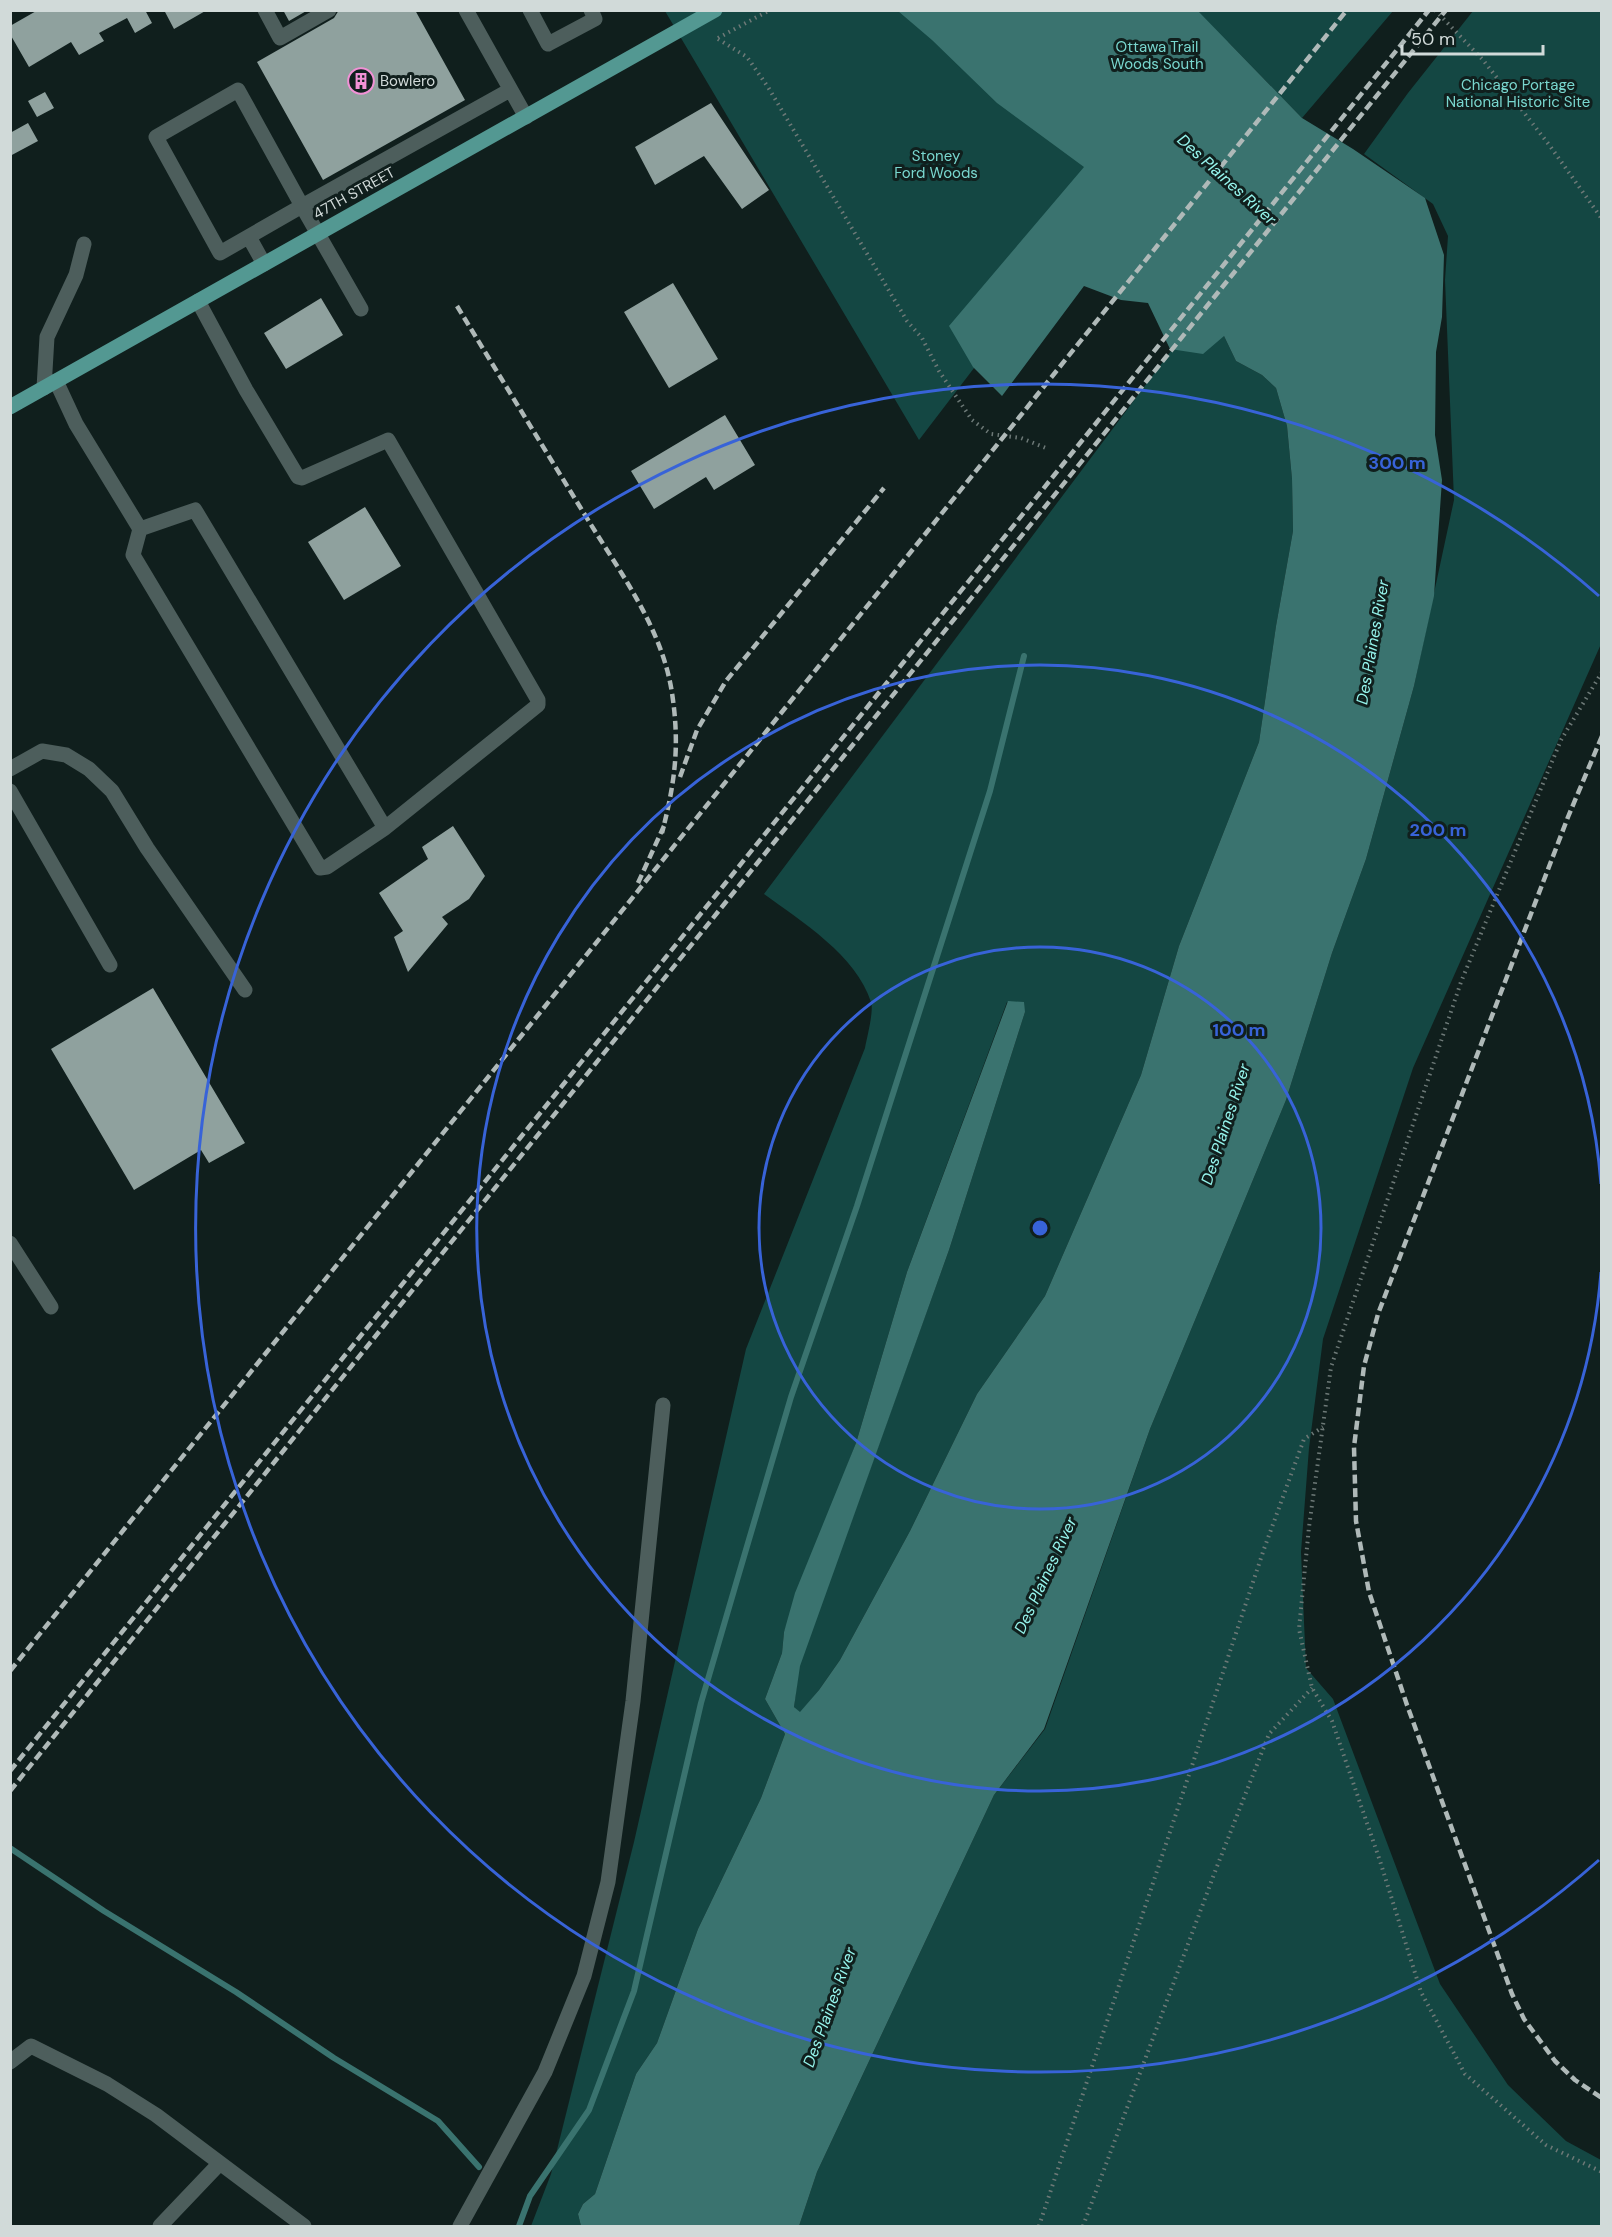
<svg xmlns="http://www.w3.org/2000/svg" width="1612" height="2237" font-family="'DM Sans',sans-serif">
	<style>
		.green { fill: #144743 }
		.water { fill: #3a736f }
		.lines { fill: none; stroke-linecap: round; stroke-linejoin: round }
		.stream { stroke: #3a736f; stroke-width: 6 }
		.building { fill: #8fa19e }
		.path { stroke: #6d7977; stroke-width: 4; stroke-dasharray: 1.5 4.5; stroke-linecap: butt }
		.minor { stroke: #4d5e5c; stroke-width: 15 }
		.major { stroke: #539892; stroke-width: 15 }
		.rail { stroke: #afb9b8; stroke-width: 4.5; stroke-dasharray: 9 4.5; stroke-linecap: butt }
		.ring { fill: none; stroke: #3863d8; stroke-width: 3 }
		.labels { text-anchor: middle; stroke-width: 6; stroke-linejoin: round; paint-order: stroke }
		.park-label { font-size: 15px; fill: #79d7cf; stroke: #101f1d }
		.poi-label { font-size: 15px; fill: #d1dad9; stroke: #101f1d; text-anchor: start }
		.street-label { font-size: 15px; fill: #d1dad9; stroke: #101f1d }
		.water-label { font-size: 16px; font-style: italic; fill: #96f5ed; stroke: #101f1d }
		.centre { fill: #3863d8; stroke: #101f1d; stroke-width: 3 }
		.ring-label { font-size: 18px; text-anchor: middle; font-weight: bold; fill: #3863d8; stroke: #101f1d; stroke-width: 6; stroke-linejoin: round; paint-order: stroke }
	</style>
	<rect width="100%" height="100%" fill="#101f1d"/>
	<path class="green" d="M665 11H1393L1302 118 1228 42 1163 121 919 440Z
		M1473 11H1601V644L1413 1068 1323 1339 1309 1448 1301 1552 1306 1668 1333 1699 1440 1984 1508 2085 1566 2141 1601 2160V2226H799L817 2172 994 1795 1045 1729 1150 1429 1286 1100 1332 953 1366 859 1414 686 1454 500 1445 280 1448 236 1433 204 1364 154 1408 93Z
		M1204 307 1224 336 1236 361 1262 375 1276 388 1287 426 1292 479 1293 531 1276 626 1259 742 1179 946 1141 1075 1045 1296 977 1394 910 1531 840 1660 819 1690 800 1713 794 1707 799 1666 949 1250 1025 1012 1007 1002 907 1272 856 1443 784 1632 782 1653 765 1699 785 1734 761 1798 698 1929 657 2043 636 2074 595 2194 583 2204 578 2214 581 2226H531L551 2174 634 1842 746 1349 865 1048C867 1037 874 1011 871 1002 856 955 802 922 764 894Z"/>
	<path class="water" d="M898 11H1198L1302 118 1353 149 1425 198 1444 255 1442 317 1436 352 1435 435 1442 480 1434 596 1414 686 1366 859 1332 953 1286 1100 1150 1429 1044 1729 994 1795 817 2172 799 2226H581L578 2214 583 2204 595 2194 636 2074 657 2043 698 1929 761 1798 785 1734 765 1699 782 1653 784 1632 795 1593 856 1443 907 1272 1008 1001 1024 1002 1025 1012 949 1250 800 1666 794 1707 800 1712 819 1690 840 1660 910 1531 977 1394 1045 1296 1141 1075 1179 946 1259 742 1276 626 1293 531 1292 479 1287 426 1276 388 1262 375 1236 361 1224 336 1203 354 1170 349 1148 303 1121 300 1084 286 1002 396 973 367 949 326 1084 167 997 103 932 40Z"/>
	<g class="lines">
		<path class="stream" d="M10 1848 104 1911 236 1992 334 2058 438 2121 479 2167
			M519 2226 530 2196 589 2110 634 1991 701 1703 735 1587 791 1397 857 1206 990 791 1024 656"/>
	</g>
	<path class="building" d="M38 10H145L152 23 135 33 127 18 99 33 104 41 79 55 71 42 29 67 10 34V26Z
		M164 10H207L174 29Z
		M283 10H308L289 21Z
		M339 10H415L465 100 323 180 257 62 334 18Z
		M45 92 54 108 37 117 28 101Z
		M711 103 769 190 742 209 704 156 655 185 635 147Z
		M28 123 38 141 10 156V133Z
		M673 283 718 359 669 388 624 312Z
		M321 298 343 335 286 369 264 333Z
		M725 415 755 465 714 490 706 477 654 509 631 471Z
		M365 507 401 566 344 600 308 542Z
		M453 826 485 876 469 899 442 917 448 924 408 972 394 937 403 931 379 893 428 859 422 847Z
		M153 988 245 1143 209 1163 201 1150 134 1190 51 1049Z"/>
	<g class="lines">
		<path class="path" d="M1435 10 1483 60 1550 146 1602 219
			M718 38 770 10
			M718 39 747 57 768 87 907 321 922 338 939 371 972 420 991 434 1021 438 1046 448
			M1602 672 1561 740 1461 982 1331 1367 1309 1527 1299 1629 1312 1688 1332 1721 1380 1861 1421 1992 1465 2074 1546 2145 1602 2172
			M1039 2226 1264 1549 1304 1439 1323 1427
			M1083 2226 1216 1869 1269 1734 1312 1688"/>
		<path class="minor" d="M265 10 280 38 329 10
			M466 10 526 117
			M530 10 548 44 595 19 591 10
			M238 90 302 206 220 253 156 137Z
			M249 237 264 264
			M361 309 302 206 510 90
			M56 381 76 424 140 529 133 555 320 868 327 867 385 828 538 705V700L388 440 302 478 298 477 246 390 198 301
			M44 388 47 337 76 275 84 244
			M140 529 195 510 385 828
			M10 769 42 751 66 755 89 769 112 791 147 848 245 990
			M10 791 110 965
			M10 1243 51 1307
			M10 2062 31 2046 107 2084 156 2115 304 2226
			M160 2226 220 2163
			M460 2226 545 2072 584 1976 608 1882 633 1701 663 1405"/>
		<path class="major" d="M10 407 715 10"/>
		<path class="rail" d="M457 306C499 375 542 445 585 515 619 571 662 627 672 693 680 746 675 782 662 833
			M1602 736 1568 817 1378 1314 1364 1366 1354 1447 1356 1521 1369 1592 1407 1705 1512 1994 1524 2019 1555 2061 1575 2080 1602 2098
			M680 777 697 730 726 681 884 488
			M638 883 664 826
			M10 1671 1347 10
			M10 1771 1429 10
			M10 1791 378 1333 1446 10"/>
	</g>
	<g class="ring">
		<circle cx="1040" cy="1228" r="281"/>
		<path d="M1601 1272A563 563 0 1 1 1601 1184"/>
		<path d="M1599 1860A844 844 0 1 1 1599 596"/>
	</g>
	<defs>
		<g id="building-ring" transform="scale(1.35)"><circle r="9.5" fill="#101f1d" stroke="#f291d6" stroke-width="1.5"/><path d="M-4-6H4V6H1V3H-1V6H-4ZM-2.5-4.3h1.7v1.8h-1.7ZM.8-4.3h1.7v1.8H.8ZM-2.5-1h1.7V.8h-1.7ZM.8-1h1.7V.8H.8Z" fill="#f291d6"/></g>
	</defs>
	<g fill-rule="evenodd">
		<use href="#building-ring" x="361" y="81"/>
	</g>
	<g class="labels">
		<g class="park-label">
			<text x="1157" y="52">Ottawa Trail<tspan x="1157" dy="17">Woods South</tspan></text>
			<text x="1518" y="90">Chicago Portage<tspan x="1518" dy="17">National Historic Site</tspan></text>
			<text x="936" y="161">Stoney<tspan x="936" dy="17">Ford Woods</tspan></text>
		</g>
		<g class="poi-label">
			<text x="380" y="86">Bowlero</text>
		</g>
		<g class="street-label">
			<text transform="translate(354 193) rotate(-29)" y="5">47TH STREET</text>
		</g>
		<g class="water-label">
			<text transform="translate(1227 179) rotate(42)" y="6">Des Plaines River</text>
			<text transform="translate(1372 642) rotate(-80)" y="6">Des Plaines River</text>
			<text transform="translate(1225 1124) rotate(-72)" y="6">Des Plaines River</text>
			<text transform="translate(1045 1575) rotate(-65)" y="6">Des Plaines River</text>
			<text transform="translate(829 2007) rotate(-70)" y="6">Des Plaines River</text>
		</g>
	</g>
	<circle cx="1040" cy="1228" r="9" class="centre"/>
	<g class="ring-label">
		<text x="1397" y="469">300 m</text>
		<text x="1438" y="836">200 m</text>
		<text x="1239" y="1036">100 m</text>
	</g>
	<rect width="1612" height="2237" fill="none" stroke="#d1dad9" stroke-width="24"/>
	<path d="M1402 45v9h141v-9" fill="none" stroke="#d1dad9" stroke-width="3"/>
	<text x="1411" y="45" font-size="18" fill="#d1dad9" stroke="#101f1d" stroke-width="4.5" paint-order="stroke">50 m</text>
</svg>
